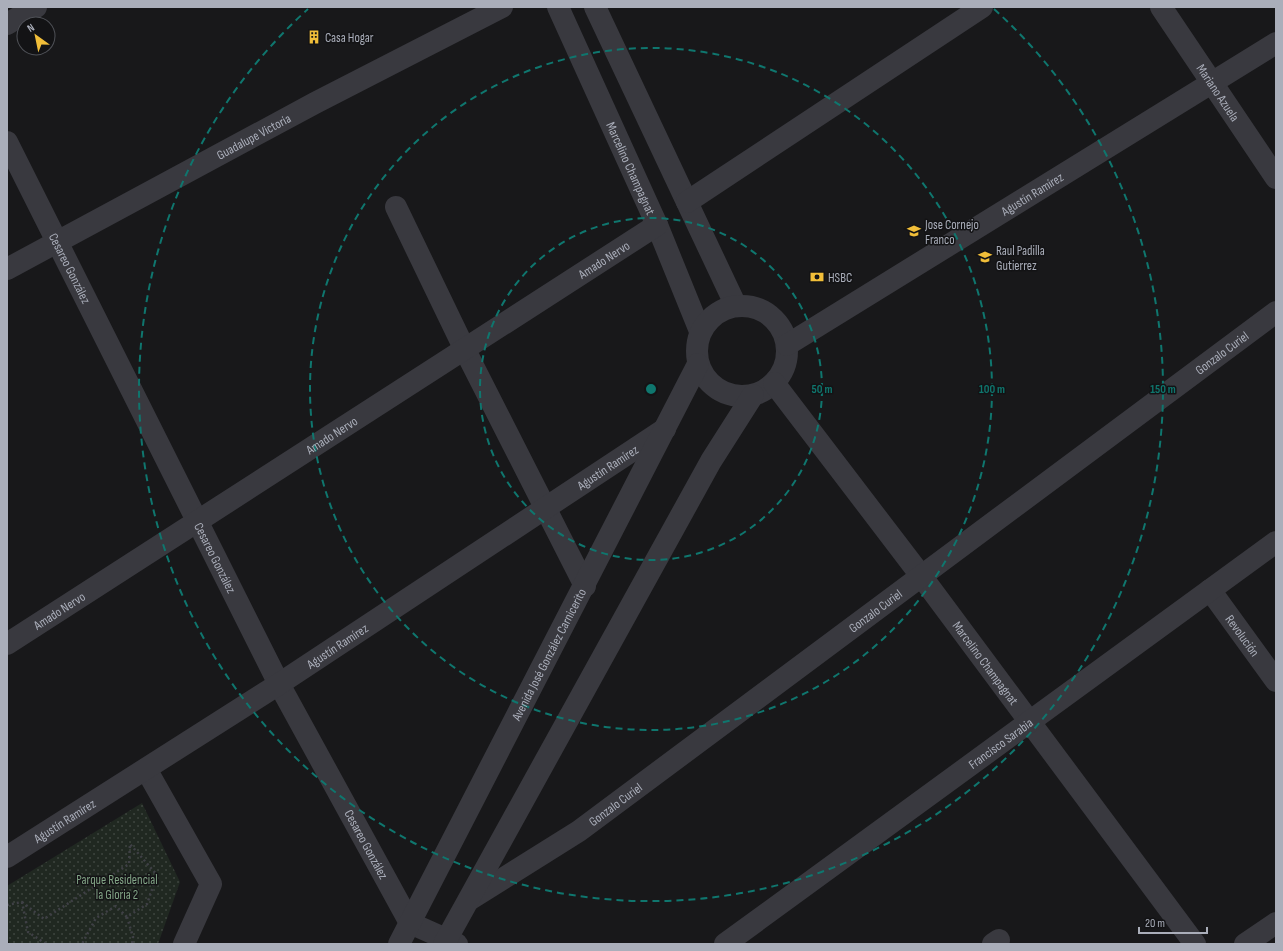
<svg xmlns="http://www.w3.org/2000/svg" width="1283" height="951" font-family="'Sofia Sans Condensed',sans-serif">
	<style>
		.grass { fill: url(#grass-dots) }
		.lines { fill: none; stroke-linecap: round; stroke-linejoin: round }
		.path { stroke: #3f4046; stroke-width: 2.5; stroke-dasharray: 2 3; stroke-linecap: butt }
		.minor { stroke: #39393f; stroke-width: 22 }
		.ring { fill: none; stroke: #0f766e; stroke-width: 2; stroke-dasharray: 7 5 }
		.labels { text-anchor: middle; stroke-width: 3; stroke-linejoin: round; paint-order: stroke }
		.poi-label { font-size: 13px; fill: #aaaeba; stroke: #131315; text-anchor: start }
		.street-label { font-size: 13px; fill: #aaaeba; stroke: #131315 }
		.park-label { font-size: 13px; fill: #82a486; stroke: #131315 }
		.centre { fill: #0f766e; stroke: #131315; stroke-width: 2 }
		.ring-label { font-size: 12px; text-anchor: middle; font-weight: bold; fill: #0f766e; stroke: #131315; stroke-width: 3; stroke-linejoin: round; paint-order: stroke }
	</style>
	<defs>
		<pattern id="grass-dots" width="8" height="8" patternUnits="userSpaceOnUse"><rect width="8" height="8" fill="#202821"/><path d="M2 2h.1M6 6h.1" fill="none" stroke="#3e453f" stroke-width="1.8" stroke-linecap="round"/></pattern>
	</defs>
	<rect width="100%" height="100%" fill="#18181a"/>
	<path class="grass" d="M142 803 180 882 158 944H10L7 939V886Z"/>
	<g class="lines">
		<path class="path" d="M22 902 44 919 129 864 130 844 157 875 147 904 127 917 116 906 96 918 82 944
			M7 905 22 902 28 932 46 944
			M127 917 133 937 132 944"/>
		<g class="minor">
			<path id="s1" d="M558 7 657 225 700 331"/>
			<path d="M595 7 736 306"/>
			<path id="s2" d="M1161 7 1276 178"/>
			<path d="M7 24 36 7"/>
			<path id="s3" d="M7 142 279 684 410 923 457 944"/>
			<path d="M687 202 982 7"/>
			<path d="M396 207 465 350 585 586"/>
			<path id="s4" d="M7 269 315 103 502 7"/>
			<circle cx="742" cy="351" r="45"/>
			<path id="s5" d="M787 345 1276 43"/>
			<path id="s6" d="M774 383 922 577 1195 944"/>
			<path id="s7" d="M1210 590 1276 681"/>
			<path id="s8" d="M7 644 657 225"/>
			<path d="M146 769 211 884 184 944"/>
			<path id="s9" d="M7 857 279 684 665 429"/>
			<path id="s10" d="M469 900 579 831 1276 312"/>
			<path id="s11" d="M399 944 698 364"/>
			<path d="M444 944 711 461 753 395"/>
			<path id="s12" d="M725 944 1276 542"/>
			<path d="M993 944 999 940"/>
			<path d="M1245 944 1276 923"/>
		</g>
	</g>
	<g class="ring">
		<circle cx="651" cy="389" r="171"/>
		<circle cx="651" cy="389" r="341"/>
		<path d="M994 9A512 512 0 1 1 308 9"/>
	</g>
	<defs>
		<g id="building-bare" transform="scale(1.08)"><path d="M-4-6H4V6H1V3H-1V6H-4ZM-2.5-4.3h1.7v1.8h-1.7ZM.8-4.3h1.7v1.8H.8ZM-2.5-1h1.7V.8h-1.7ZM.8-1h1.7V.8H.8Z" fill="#f1be39" stroke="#131315" stroke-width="2.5" paint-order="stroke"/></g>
		<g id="school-bare" transform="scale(1.08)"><path d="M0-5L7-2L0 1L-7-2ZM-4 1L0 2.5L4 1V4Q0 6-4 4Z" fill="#f1be39" stroke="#131315" stroke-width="2.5" paint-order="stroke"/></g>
		<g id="bank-bare" transform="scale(1.08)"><path d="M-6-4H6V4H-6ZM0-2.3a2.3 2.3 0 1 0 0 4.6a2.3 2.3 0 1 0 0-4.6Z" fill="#f1be39" stroke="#131315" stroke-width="2.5" paint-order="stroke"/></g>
	</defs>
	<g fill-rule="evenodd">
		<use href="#building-bare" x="314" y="37"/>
		<use href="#school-bare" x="914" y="231"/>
		<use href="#school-bare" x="985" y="257"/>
		<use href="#bank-bare" x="817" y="277"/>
	</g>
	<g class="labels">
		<g class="poi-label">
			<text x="325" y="42">Casa Hogar</text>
			<text x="925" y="229">Jose Cornejo<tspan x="925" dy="15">Franco</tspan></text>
			<text x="996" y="255">Raul Padilla<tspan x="996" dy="15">Gutierrez</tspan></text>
			<text x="828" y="282">HSBC</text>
		</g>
		<g class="street-label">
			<text dy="5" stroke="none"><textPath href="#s2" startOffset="103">Mariano Azuela</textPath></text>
			<text dy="5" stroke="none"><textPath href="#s4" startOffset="280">Guadalupe Victoria</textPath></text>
			<text dy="5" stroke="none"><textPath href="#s1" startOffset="177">Marcelino Champagnat</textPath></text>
			<text dy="5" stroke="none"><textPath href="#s5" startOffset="288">Agustín Ramírez</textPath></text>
			<text dy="5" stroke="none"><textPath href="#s8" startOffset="710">Amado Nervo</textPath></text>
			<text dy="5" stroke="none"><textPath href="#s3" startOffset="141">Cesareo González</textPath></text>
			<text dy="5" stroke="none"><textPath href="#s10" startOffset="931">Gonzalo Curiel</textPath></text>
			<text dy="5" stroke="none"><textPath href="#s8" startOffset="386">Amado Nervo</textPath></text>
			<text dy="5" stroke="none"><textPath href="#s9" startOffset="716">Agustín Ramírez</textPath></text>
			<text dy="5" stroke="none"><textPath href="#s3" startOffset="465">Cesareo González</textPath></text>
			<text dy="5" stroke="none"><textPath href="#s8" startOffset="62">Amado Nervo</textPath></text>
			<text dy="5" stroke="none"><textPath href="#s10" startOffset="499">Gonzalo Curiel</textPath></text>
			<text dy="5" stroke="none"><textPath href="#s7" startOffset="56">Revolución</textPath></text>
			<text dy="5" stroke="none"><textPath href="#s9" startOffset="392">Agustín Ramírez</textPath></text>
			<text dy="5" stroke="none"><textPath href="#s11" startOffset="326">Avenida José González Carnicerito</textPath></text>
			<text dy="5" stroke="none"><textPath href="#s6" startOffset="351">Marcelino Champagnat</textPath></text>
			<text dy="5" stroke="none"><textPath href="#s12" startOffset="341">Francisco Sarabia</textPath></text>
			<text dy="5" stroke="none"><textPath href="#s10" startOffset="175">Gonzalo Curiel</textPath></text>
			<text dy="5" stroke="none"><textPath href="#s9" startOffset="68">Agustín Ramírez</textPath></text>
			<text dy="5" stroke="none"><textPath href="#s3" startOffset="789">Cesareo González</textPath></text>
		</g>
		<g class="park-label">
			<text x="117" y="884">Parque Residencial<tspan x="117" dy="15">la Gloria 2</tspan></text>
		</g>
	</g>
	<circle cx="651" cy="389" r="6" class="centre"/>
	<g class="ring-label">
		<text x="822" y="393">50 m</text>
		<text x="992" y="393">100 m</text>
		<text x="1163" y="393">150 m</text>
	</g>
	<rect width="1283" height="951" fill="none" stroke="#aaaeba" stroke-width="16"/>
	<g transform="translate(36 36) rotate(327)"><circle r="19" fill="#131315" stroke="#4f5157"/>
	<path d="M0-3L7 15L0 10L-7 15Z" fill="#f1be39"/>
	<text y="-6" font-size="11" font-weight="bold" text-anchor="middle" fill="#aaaeba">N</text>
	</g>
	<path d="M1139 927v6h68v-6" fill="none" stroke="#aaaeba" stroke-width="2"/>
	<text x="1145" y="927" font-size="12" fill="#aaaeba" stroke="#131315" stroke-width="3" paint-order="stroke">20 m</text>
</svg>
